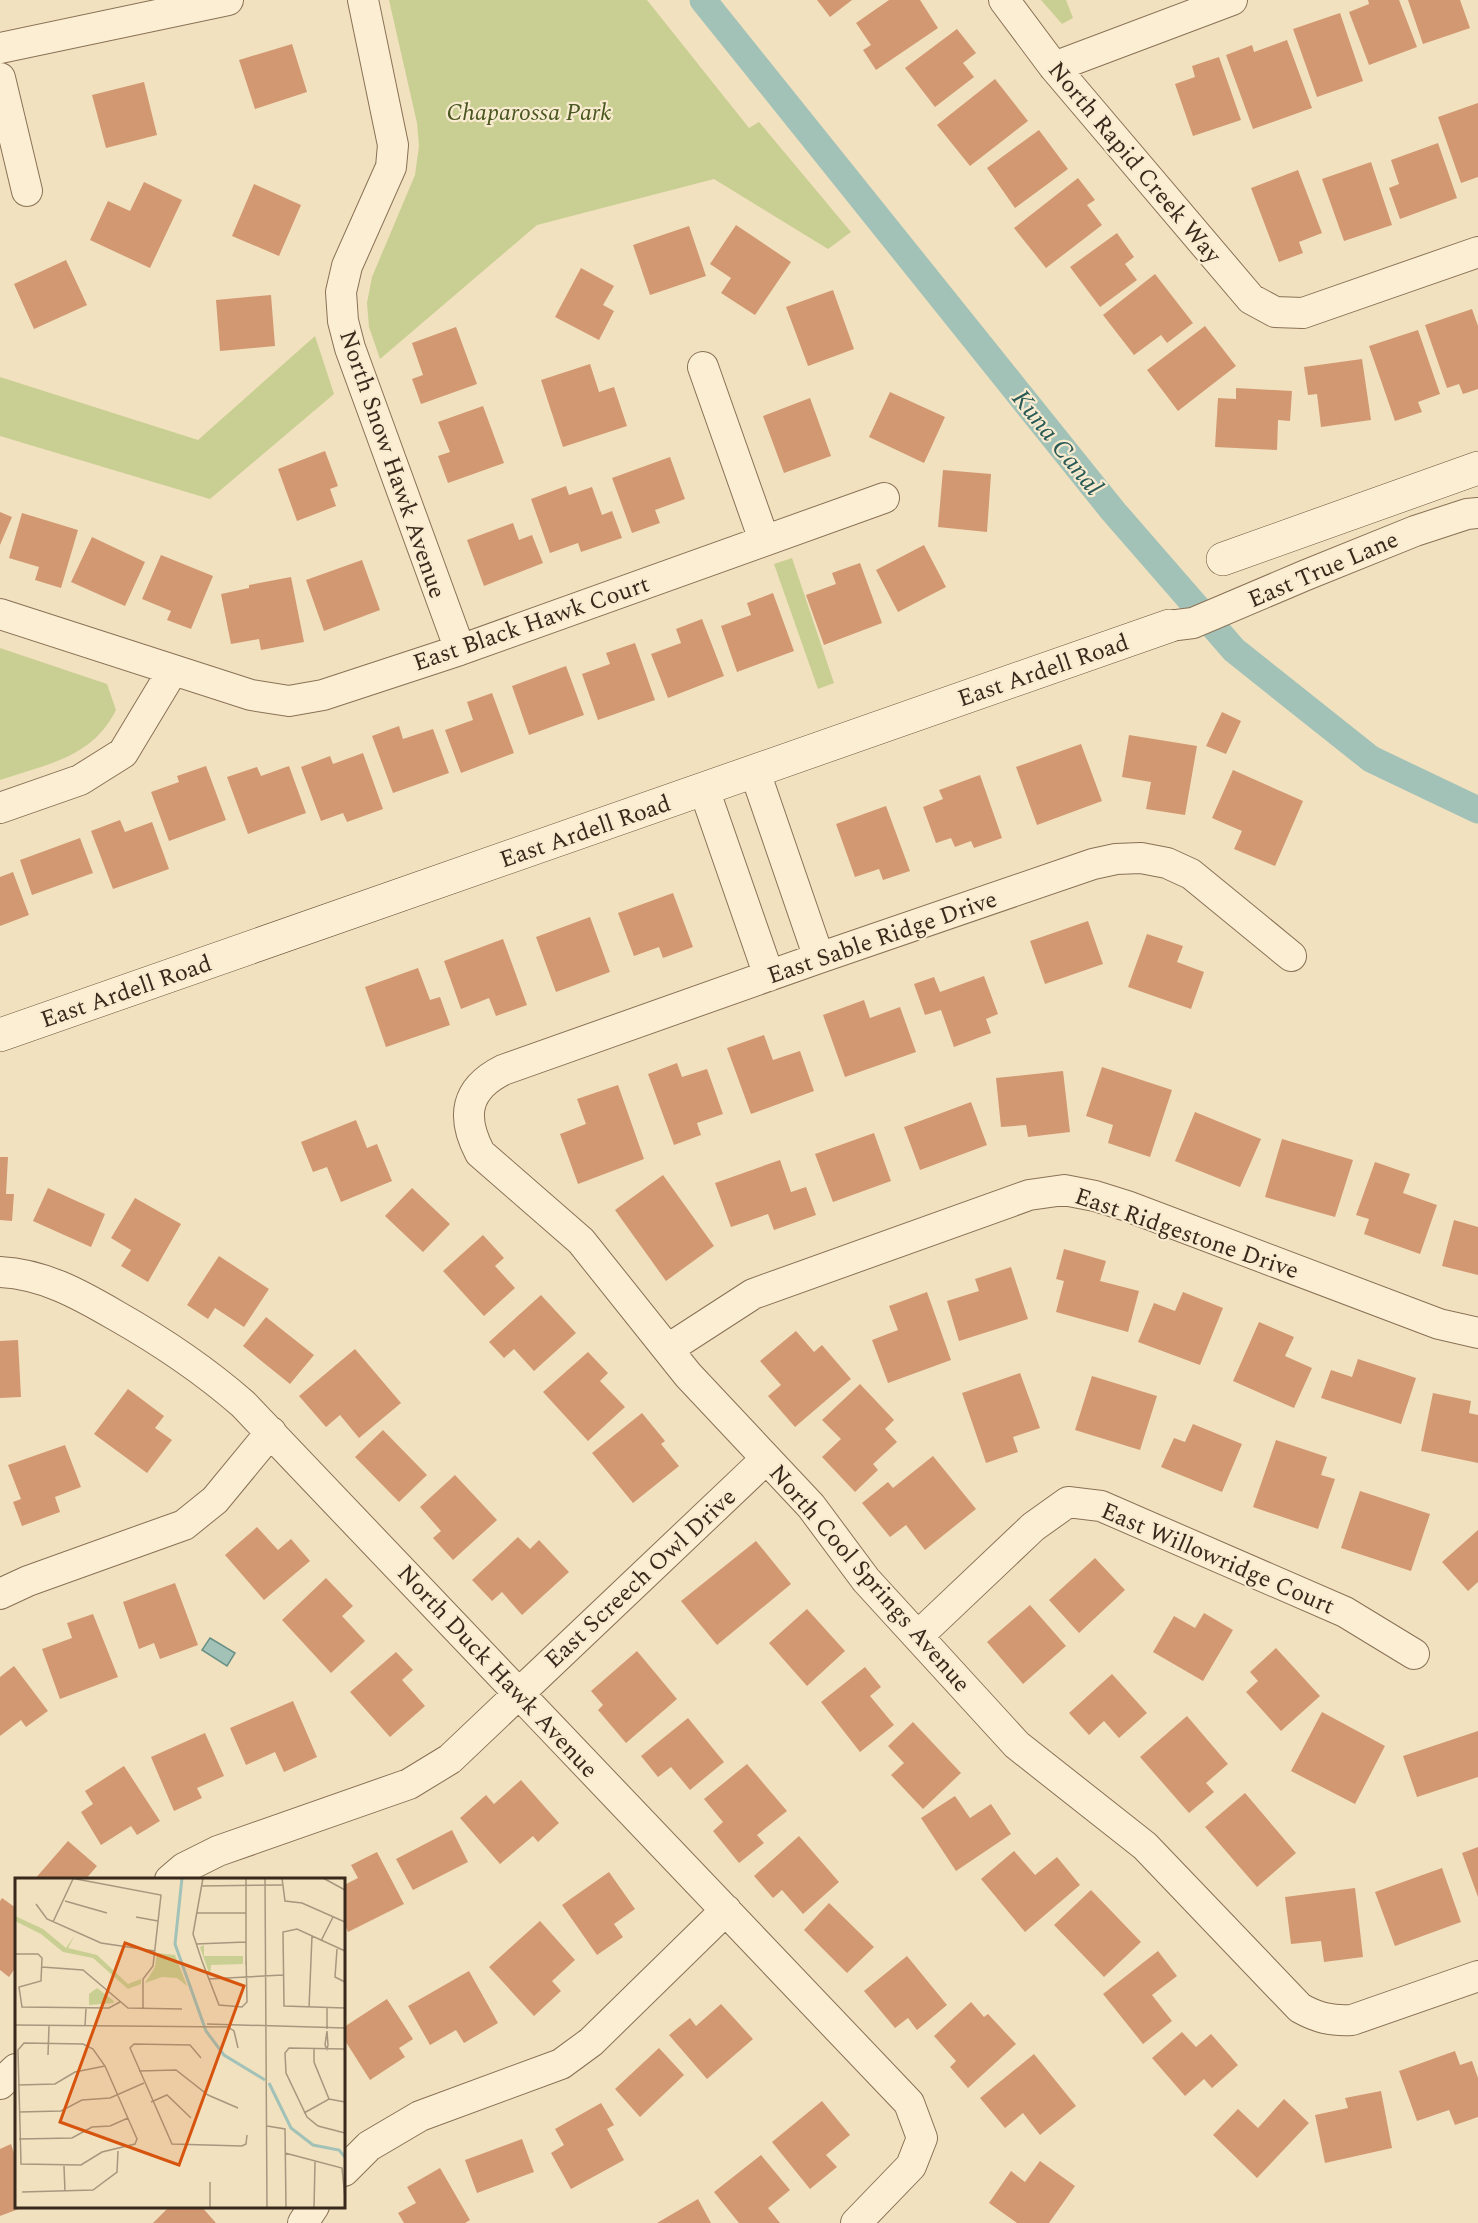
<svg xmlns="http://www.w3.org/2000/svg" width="1478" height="2223" font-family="Spectral,serif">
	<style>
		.green { fill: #c9cf92 }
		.water { fill: #a2c2b8; stroke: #699186; stroke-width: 1.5 }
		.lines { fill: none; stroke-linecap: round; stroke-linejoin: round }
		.canal { stroke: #a2c2b8; stroke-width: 27 }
		.building { fill: #d29872 }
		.street-casing { stroke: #8a7156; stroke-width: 32 }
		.secondary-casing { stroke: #6c5239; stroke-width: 34 }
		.street { stroke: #fbeed2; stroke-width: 30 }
		.secondary { stroke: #fbeed2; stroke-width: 33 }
		.labels { text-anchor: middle; stroke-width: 4.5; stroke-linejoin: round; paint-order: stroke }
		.park-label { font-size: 24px; font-style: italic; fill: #4a5721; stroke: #f8ebcf }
		.street-label { font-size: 24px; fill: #39291c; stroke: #f8ebcf }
		.water-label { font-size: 26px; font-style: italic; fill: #2a5a56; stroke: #f8ebcf }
		.inset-river { fill: none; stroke: #a2c2b8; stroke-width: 3 }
		.inset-road { fill: none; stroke: #a7977e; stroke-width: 1.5 }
		.view { fill: #d6540e; fill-opacity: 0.15; stroke: #d6540e; stroke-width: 3 }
		.inset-edge { fill: none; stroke: #39291c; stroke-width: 3 }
	</style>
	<rect width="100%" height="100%" fill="#f1e1bf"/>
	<path class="green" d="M389 0H647L749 128 759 122 851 232 828 249 714 179 537 225 380 359 369 327 367 303 372 277 415 175 419 146 417 123Z
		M1041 0H1066L1073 18 1062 24Z
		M315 336 334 394 210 499 0 436V377L198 440Z
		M792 558 834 683 818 689 774 564Z
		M0 648 107 684 116 710C92 758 47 764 0 780Z"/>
	<path class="water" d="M210 1638 235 1653 227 1666 202 1650Z"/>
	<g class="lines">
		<path class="canal" d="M703 0 1113 511 1234 650 1371 759 1478 810"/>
	</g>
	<path class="building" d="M817 0H852L830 17Z
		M889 0H920L938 28 876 70 863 50 871 45 856 23Z
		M1368 0H1399L1417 47 1369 65 1349 12 1369 4Z
		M1408 0H1460L1470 28 1423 44Z
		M1340 13 1363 81 1317 97 1293 29Z
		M957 29 976 53 963 63 974 77 935 107 905 68Z
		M1287 40 1312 108 1253 129 1226 55 1252 45 1254 52Z
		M292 44 307 92 255 109 239 60Z
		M1219 57 1241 120 1193 136 1175 84 1195 77 1192 66Z
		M995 79 1028 121 970 166 937 125Z
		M144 82 157 135 106 148 92 95Z
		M1478 103V177L1461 183 1438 117Z
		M1039 130 1068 169 1015 208 987 168Z
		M1438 143 1457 198 1400 219 1389 188 1399 184 1391 160Z
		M1371 162 1392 225 1344 241 1322 179Z
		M1298 170 1322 233 1299 242 1303 253 1279 262 1251 188Z
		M1078 178 1095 200 1087 205 1102 225 1046 268 1014 228Z
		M144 182 182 200 150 268 90 240 108 201 130 211Z
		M254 184 301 205 279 256 232 236Z
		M736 225 791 262 755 315 721 293 731 278 710 264Z
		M689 226 706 276 650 295 633 245Z
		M1117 233 1134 257 1125 264 1137 280 1100 307 1070 267Z
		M66 260 87 305 34 329 14 284Z
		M581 268 614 286 603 305 614 311 599 340 555 317Z
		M1155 274 1193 323 1167 343 1161 335 1134 355 1103 315Z
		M833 290 854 349 808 366 786 307Z
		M271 295 275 346 220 351 216 300Z
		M1472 309 1478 326V389L1463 394 1459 384 1447 388 1425 325Z
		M1205 326 1236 366 1178 411 1147 370Z
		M456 327 477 384 421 404 412 379 423 375 412 343Z
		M1418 330 1440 394 1418 402 1422 412 1395 421 1369 346Z
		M1362 359 1371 420 1321 427 1317 394 1308 395 1304 367Z
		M590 364 599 392 614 387 627 426 563 447 541 380Z
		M1236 388 1292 391 1290 421 1278 420 1277 450 1215 447 1218 398 1236 399Z
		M890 392 945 417 924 463 869 437Z
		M810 398 831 456 784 473 763 416Z
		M483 406 504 463 448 483 438 456 450 452 438 422Z
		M325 451 338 486 330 489 336 506 297 521 278 469Z
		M670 457 685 499 655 510 660 523 632 533 612 478Z
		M943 470 991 474 987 532 938 527Z
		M566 486 569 495 592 487 602 515 612 511 622 538 581 552 578 543 550 553 531 499Z
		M0 512 12 517 0 545Z
		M22 513 78 530 61 588 35 580 39 567 9 558Z
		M513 523 519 540 532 535 543 563 484 586 467 540Z
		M92 537 145 562 125 606 71 582Z
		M924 545 946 587 898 612 876 570Z
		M161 555 213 576 191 629 167 620 171 611 142 599Z
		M362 560 380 610 324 631 306 580Z
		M860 563 882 623 824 645 806 595 836 584 832 573Z
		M291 577 304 642 261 650 259 639 231 644 221 594 249 588V585Z
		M773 593 794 651 737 672 721 626 751 615 747 603Z
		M702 619 724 676 668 698 651 654 681 643 676 629Z
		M635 643 655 700 598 720 582 674 610 664 606 653Z
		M566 666 584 715 529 735 512 686Z
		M492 693 514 753 461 773 445 730 473 720 467 702Z
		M1222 712 1241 721 1226 754 1206 746Z
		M399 726 403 739 433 729 449 773 393 793 372 736Z
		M1129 735 1197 746 1185 815 1146 809 1151 782 1122 777Z
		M1081 744 1102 801 1037 825 1016 767Z
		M363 753 383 809 347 822 343 813 321 821 301 767 330 756 333 764Z
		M206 766 226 820 169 841 151 792 179 782 177 776Z
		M289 766 306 813 248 834 227 777 257 767 261 776Z
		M1233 770 1303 801 1275 866 1234 849 1242 831 1212 818Z
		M980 775 1002 838 974 848 971 841 955 847 951 838 936 843 923 807 943 799 939 790Z
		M886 806 910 871 883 880 879 869 855 877 836 824Z
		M120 820 125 832 152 822 169 869 113 889 91 831Z
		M80 838 93 873 32 895 20 860Z
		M13 872 29 915 0 926V877Z
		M673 893 693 947 663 958 659 947 634 956 618 913Z
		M590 917 610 972 556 992 536 937Z
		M1088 921 1103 964 1045 984 1030 941Z
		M1147 934 1183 946 1177 962 1204 972 1191 1009 1128 987Z
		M503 939 527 1005 496 1016 489 998 461 1009 444 961Z
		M418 968 430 1000 440 997 450 1025 386 1047 365 987Z
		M984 976 998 1014 986 1019 991 1033 954 1047 941 1010 925 1015 914 984 934 977 940 992Z
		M864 1000 870 1018 900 1007 916 1052 845 1077 823 1015Z
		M764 1035 773 1060 800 1051 814 1091 751 1114 727 1048Z
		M677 1063 682 1077 707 1069 723 1114 697 1123 701 1135 674 1145 648 1074Z
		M1102 1067 1172 1090 1150 1157 1108 1143 1113 1125 1086 1116Z
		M1063 1071 1070 1132 1028 1137 1026 1125 1001 1127 996 1078Z
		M618 1085 644 1159 578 1184 560 1134 586 1124 577 1099Z
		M971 1102 987 1145 920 1170 904 1127Z
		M1195 1112 1261 1139 1240 1187 1175 1161Z
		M356 1120 367 1148 377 1144 392 1181 341 1202 327 1167 313 1172 301 1142Z
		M874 1133 891 1181 833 1202 815 1154Z
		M1282 1139 1353 1160 1335 1217 1265 1197Z
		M0 1157H8L6 1194H14L12 1221 0 1220Z
		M780 1160 791 1192 806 1187 816 1215 774 1230 768 1214 731 1227 715 1183Z
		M1375 1162 1410 1174 1403 1193 1437 1205 1420 1254 1364 1234 1369 1219 1356 1215Z
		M663 1175 714 1246 666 1281 615 1210Z
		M48 1188 105 1214 91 1247 33 1221Z
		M412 1188 450 1224 423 1252 385 1216Z
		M135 1198 181 1224 148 1282 121 1266 131 1250 111 1238Z
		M1454 1220 1478 1227V1275L1442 1266Z
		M483 1235 504 1258 495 1266 515 1288 484 1316 443 1271Z
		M1064 1249 1106 1261 1100 1281 1139 1291 1128 1332 1056 1312 1064 1281 1056 1279Z
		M219 1256 269 1289 244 1327 215 1308 208 1319 187 1305Z
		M1011 1267 1028 1319 959 1341 947 1301 979 1291 975 1279Z
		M927 1292 951 1360 888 1383 872 1340 898 1330 889 1306Z
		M1183 1292 1223 1308 1200 1365 1138 1342 1154 1303 1175 1311Z
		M541 1295 576 1333 534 1371 514 1349 504 1358 489 1342Z
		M266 1317 314 1355 290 1384 243 1346Z
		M1259 1322 1294 1337 1285 1356 1312 1368 1294 1408 1233 1381Z
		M796 1331 814 1352 822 1345 851 1379 795 1427 768 1396 781 1385 760 1361Z
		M18 1340 21 1397 0 1398V1341Z
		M355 1349 401 1403 359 1438 340 1415 326 1427 299 1396Z
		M588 1352 608 1373 600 1381 625 1407 588 1441 543 1392Z
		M1358 1359 1416 1378 1401 1424 1321 1398 1331 1370 1352 1377Z
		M1020 1373 1040 1428 1013 1437 1018 1452 986 1463 962 1393Z
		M1092 1376 1157 1396 1140 1450 1075 1430Z
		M860 1384 894 1420 885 1429 897 1442 873 1464 878 1470 855 1492 822 1457 841 1439 822 1420Z
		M128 1389 164 1416 155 1428 172 1440 147 1473 94 1434Z
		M1433 1393 1471 1401 1469 1413 1478 1415V1463L1421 1451Z
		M642 1413 665 1441 661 1444 679 1466 633 1503 592 1453Z
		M1193 1424 1242 1444 1222 1492 1161 1467 1174 1438 1185 1442Z
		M383 1430 427 1475 399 1502 355 1457Z
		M1276 1440 1327 1457 1321 1475 1335 1479 1318 1529 1253 1507Z
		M65 1445 81 1487 55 1497 60 1512 22 1526 13 1502 21 1499 8 1465Z
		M933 1456 976 1509 925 1550 906 1525 890 1537 862 1503 888 1482 893 1488Z
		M455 1475 497 1520 453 1560 433 1538 441 1531 420 1507Z
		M1360 1491 1430 1514 1411 1571 1341 1548Z
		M257 1527 278 1550 291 1539 310 1561 264 1600 225 1555Z
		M1478 1530V1582L1468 1591 1442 1562Z
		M518 1537 530 1549 539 1540 569 1572 522 1615 502 1592 492 1601 472 1580Z
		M756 1541 791 1584 717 1645 681 1601Z
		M1095 1558 1125 1590 1079 1633 1049 1600Z
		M326 1578 353 1606 342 1616 365 1641 331 1673 282 1620Z
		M175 1583 198 1645 160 1659 154 1643 139 1649 123 1602Z
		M1030 1605 1066 1646 1023 1684 987 1642Z
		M807 1609 845 1651 807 1686 769 1643Z
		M1204 1613 1233 1630 1203 1681 1153 1652 1174 1616 1195 1628Z
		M93 1614 118 1677 60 1699 42 1649 72 1638 67 1623Z
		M1276 1648 1320 1696 1281 1731 1246 1692 1258 1681 1250 1672Z
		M637 1651 677 1699 626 1743 598 1710 603 1705 591 1691Z
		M396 1652 413 1670 402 1680 425 1706 390 1737 350 1692Z
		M14 1666 48 1711 26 1727 21 1720 0 1736V1677Z
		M865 1667 881 1687 870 1696 894 1725 860 1752 821 1702Z
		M1112 1674 1147 1713 1119 1738 1104 1721 1089 1735 1069 1713Z
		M293 1701 317 1757 284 1772 275 1752 246 1765 230 1728Z
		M1322 1712 1385 1746 1355 1804 1291 1771Z
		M1187 1716 1228 1764 1206 1783 1214 1792 1189 1813 1140 1757Z
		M688 1718 724 1762 690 1790 671 1767 658 1777 641 1756Z
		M913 1722 961 1773 923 1809 891 1775 904 1763 888 1746Z
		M1478 1731V1777L1417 1797 1403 1756Z
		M205 1733 224 1776 197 1788 202 1798 174 1811 151 1757Z
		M747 1764 787 1811 757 1835 764 1843 739 1863 713 1831 723 1822 704 1799Z
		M124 1766 160 1821 137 1835 131 1826 101 1845 81 1812 93 1804 85 1791Z
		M521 1780 559 1823 538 1842 533 1836 500 1864 460 1818 486 1795 494 1804Z
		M1245 1793 1296 1853 1257 1887 1205 1827Z
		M955 1796 970 1818 991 1804 1011 1834 956 1871 921 1818Z
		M452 1830 468 1862 413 1890 396 1859Z
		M799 1836 839 1882 803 1914 782 1890 773 1898 754 1876Z
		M68 1841 97 1866 85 1880H34Z
		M1478 1847V1897L1462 1853Z
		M1014 1851 1035 1875 1057 1857 1080 1885 1025 1932 981 1879Z
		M377 1852 404 1904 348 1932 344 1923V1885L358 1878 351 1865Z
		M1442 1868 1461 1922 1395 1946 1375 1892Z
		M609 1872 635 1909 614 1924 623 1937 597 1955 562 1905Z
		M1355 1888 1363 1957 1324 1962 1321 1941 1291 1944 1285 1897Z
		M1091 1890 1141 1942 1104 1977 1054 1925Z
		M2 1898 16 1908V1967L9 1977 0 1970V1901Z
		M829 1903 874 1947 847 1973 804 1930Z
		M540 1921 575 1960 552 1981 561 1991 534 2016 489 1967Z
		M1158 1951 1177 1976 1152 1995 1172 2021 1143 2044 1103 1994Z
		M907 1956 947 2005 917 2030 908 2018 895 2028 864 1991Z
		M469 1971 498 2023 464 2043 456 2030 430 2045 408 2006Z
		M387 1999 413 2039 399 2048 405 2057 370 2080 344 2039V2027Z
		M971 2002 984 2017 988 2014 1016 2044 968 2088 950 2067 956 2061 934 2036Z
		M721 2004 753 2039 707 2079 669 2035 690 2018 696 2026Z
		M1182 2032 1196 2047 1211 2034 1238 2065 1212 2088 1204 2079 1185 2096 1152 2058Z
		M659 2048 684 2075 640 2117 615 2089Z
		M1455 2051 1460 2065 1472 2061 1478 2078V2117L1455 2125 1449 2110 1417 2121 1399 2071Z
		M1034 2054 1076 2106 1040 2135 1023 2113 1005 2128 980 2098Z
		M1381 2091 1392 2148 1325 2163 1315 2115 1348 2108 1345 2098Z
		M1284 2099 1309 2123 1257 2178 1213 2135 1238 2109 1258 2128Z
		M822 2101 850 2135 826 2155 837 2167 810 2189 772 2142Z
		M601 2103 614 2125 607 2129 624 2160 571 2189 551 2153 564 2145 555 2129Z
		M522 2139 534 2172 477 2193 465 2160Z
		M11 2144 16 2160V2171L14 2172 16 2179V2206L24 2207 0 2216V2149Z
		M761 2155 790 2190 768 2208 780 2223H739L714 2192Z
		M1040 2161 1075 2186 1049 2223H1017L989 2203 1011 2171 1025 2182Z
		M440 2168 470 2220 465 2223H404L398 2213 416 2203 407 2187Z
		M698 2199 711 2223H657Z
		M170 2206H201L216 2223H153Z"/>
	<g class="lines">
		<g class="street-casing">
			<path id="street" d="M363 0 393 145 391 167 347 266 341 292 343 321 350 348 460 650
				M1004 0 1054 67 1251 299 1275 312 1303 313 1478 252
				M0 48 228 0
				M1054 67 1232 0
				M0 78 27 191
				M703 367 764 540
				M0 614 251 695 289 701 323 695 460 650 884 498
				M1169 626 1193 623 1306 575 1415 531 1467 514 1478 513
				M755 772 819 958
				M704 789 769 976
				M0 808 80 780 123 753 173 670
				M1291 956 1191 874 1167 863 1141 858 1116 859 1093 864 819 958 503 1070C465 1089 461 1117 480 1153L581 1241 688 1375 811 1506 866 1580 1017 1745 1145 1846 1300 2008C1318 2018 1331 2021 1352 2020L1478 1976
				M0 1272C43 1274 79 1294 115 1315 161 1341 203 1369 243 1404L909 2103 922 2138 911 2166 856 2223
				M668 1349 753 1294 1029 1195 1064 1190 1095 1196 1127 1206 1439 1324 1478 1333
				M0 1594 28 1581 184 1525 215 1500 271 1432
				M918 1636 1033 1527 1068 1502 1101 1506 1345 1612 1414 1654
				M170 1880 184 1868 218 1851 409 1784 450 1759 766 1459
				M0 2084 16 2069
				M344 2171 369 2146 420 2116 561 2064 591 2042 726 1910
				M303 2223 314 2206"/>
		</g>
		<g class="secondary-casing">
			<path id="secondary" d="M1223 559 1478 468
				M0 1035 1169 626"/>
		</g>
		<use href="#street" class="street"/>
		<use href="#secondary" class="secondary"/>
	</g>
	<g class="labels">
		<g class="park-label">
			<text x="529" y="120">Chaparossa Park</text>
		</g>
		<g class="street-label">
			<text transform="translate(1135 162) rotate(50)" y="8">North Rapid Creek Way</text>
			<text transform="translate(393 464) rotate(71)" y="8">North Snow Hawk Avenue</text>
			<text transform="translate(1323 569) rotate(-23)" y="8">East True Lane</text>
			<text transform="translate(531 623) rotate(-19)" y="8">East Black Hawk Court</text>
			<text transform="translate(1043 670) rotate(-19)" y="8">East Ardell Road</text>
			<text transform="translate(585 831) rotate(-19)" y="8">East Ardell Road</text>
			<text transform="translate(882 937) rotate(-19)" y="8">East Sable Ridge Drive</text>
			<text transform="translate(126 991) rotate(-19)" y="8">East Ardell Road</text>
			<text transform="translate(1187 1233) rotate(19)" y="8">East Ridgestone Drive</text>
			<text transform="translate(1218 1558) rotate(23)" y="8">East Willowridge Court</text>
			<text transform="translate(640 1578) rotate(-43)" y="8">East Screech Owl Drive</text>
			<text transform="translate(870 1578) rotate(49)" y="8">North Cool Springs Avenue</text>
			<text transform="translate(498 1671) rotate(47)" y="8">North Duck Hawk Avenue</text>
		</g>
		<g class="water-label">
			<text transform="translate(1058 442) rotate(51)" y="9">Kuna Canal</text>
		</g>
	</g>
	<g transform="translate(15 1878)">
		<rect width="330" height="330" fill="#f1e1bf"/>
		<path d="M0 38 28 51 51 70 60 57 53 70 82 77 113 106 126 101V106L113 111 78 80 48 74 26 56 0 43ZM189 67V78H228V86L196 87 195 98 185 69ZM142 75 160 77 172 108 162 100 147 99 130 105 140 89ZM82 110 98 122 99 125 74 127V116Z" fill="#c9cf92"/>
		<path class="inset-river" d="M167 0 160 66 191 153 209 177 250 202M254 205 276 250 298 267 324 272 330 279"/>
		<path class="inset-road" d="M56 0 146 17 138 88 128 101V131M231 0V77M250 0 252 330M267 0 270 23 287 25 330 44M308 0 330 12M186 8 267 7M50 23 92 35M21 26 32 41 86 65 140 73M182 35H231M121 39 143 43M38 44 58 1M306 63 318 39M181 66 231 64M322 71 320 99 330 104M330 73 282 51 268 54 269 128 330 130M0 76H23L27 80 26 103 4 109 7 129 94 130 105 124M187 83 178 56 188 0M27 89 68 92 113 130 167 131M190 91 187 83 204 127 227 129 232 124 231 77V87M193 101 268 97M294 130 297 58M192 146 330 150M0 147 213 149 219 153 223 170M70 148 71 130M312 151V130M312 153 313 167 312 171 310 167ZM9 165 68 166 78 171 90 188 122 261 120 266 87 274 66 287 6 286 3 172ZM299 170V184L314 221M330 171 274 170 270 175 271 195 292 239 303 248 330 255M33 177 34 148M186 180 175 167 119 166 115 170 157 266 227 268 231 266 232 257M124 193 161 192 193 217 223 230M3 207 40 206 60 194 90 188M136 224 152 217 176 240M4 234 46 233 67 222 95 220 129 205M289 235 314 221 330 224M252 248 270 251 271 330M4 261 57 260 77 249 95 248 113 240M270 275 327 290 330 320M49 288 50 314M195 304V330M7 314 78 312 102 294 103 273M299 330 300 284"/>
		<path class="view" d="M110 65 229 108 164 287 45 244Z"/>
		<rect width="330" height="330" class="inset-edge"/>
	</g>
</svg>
